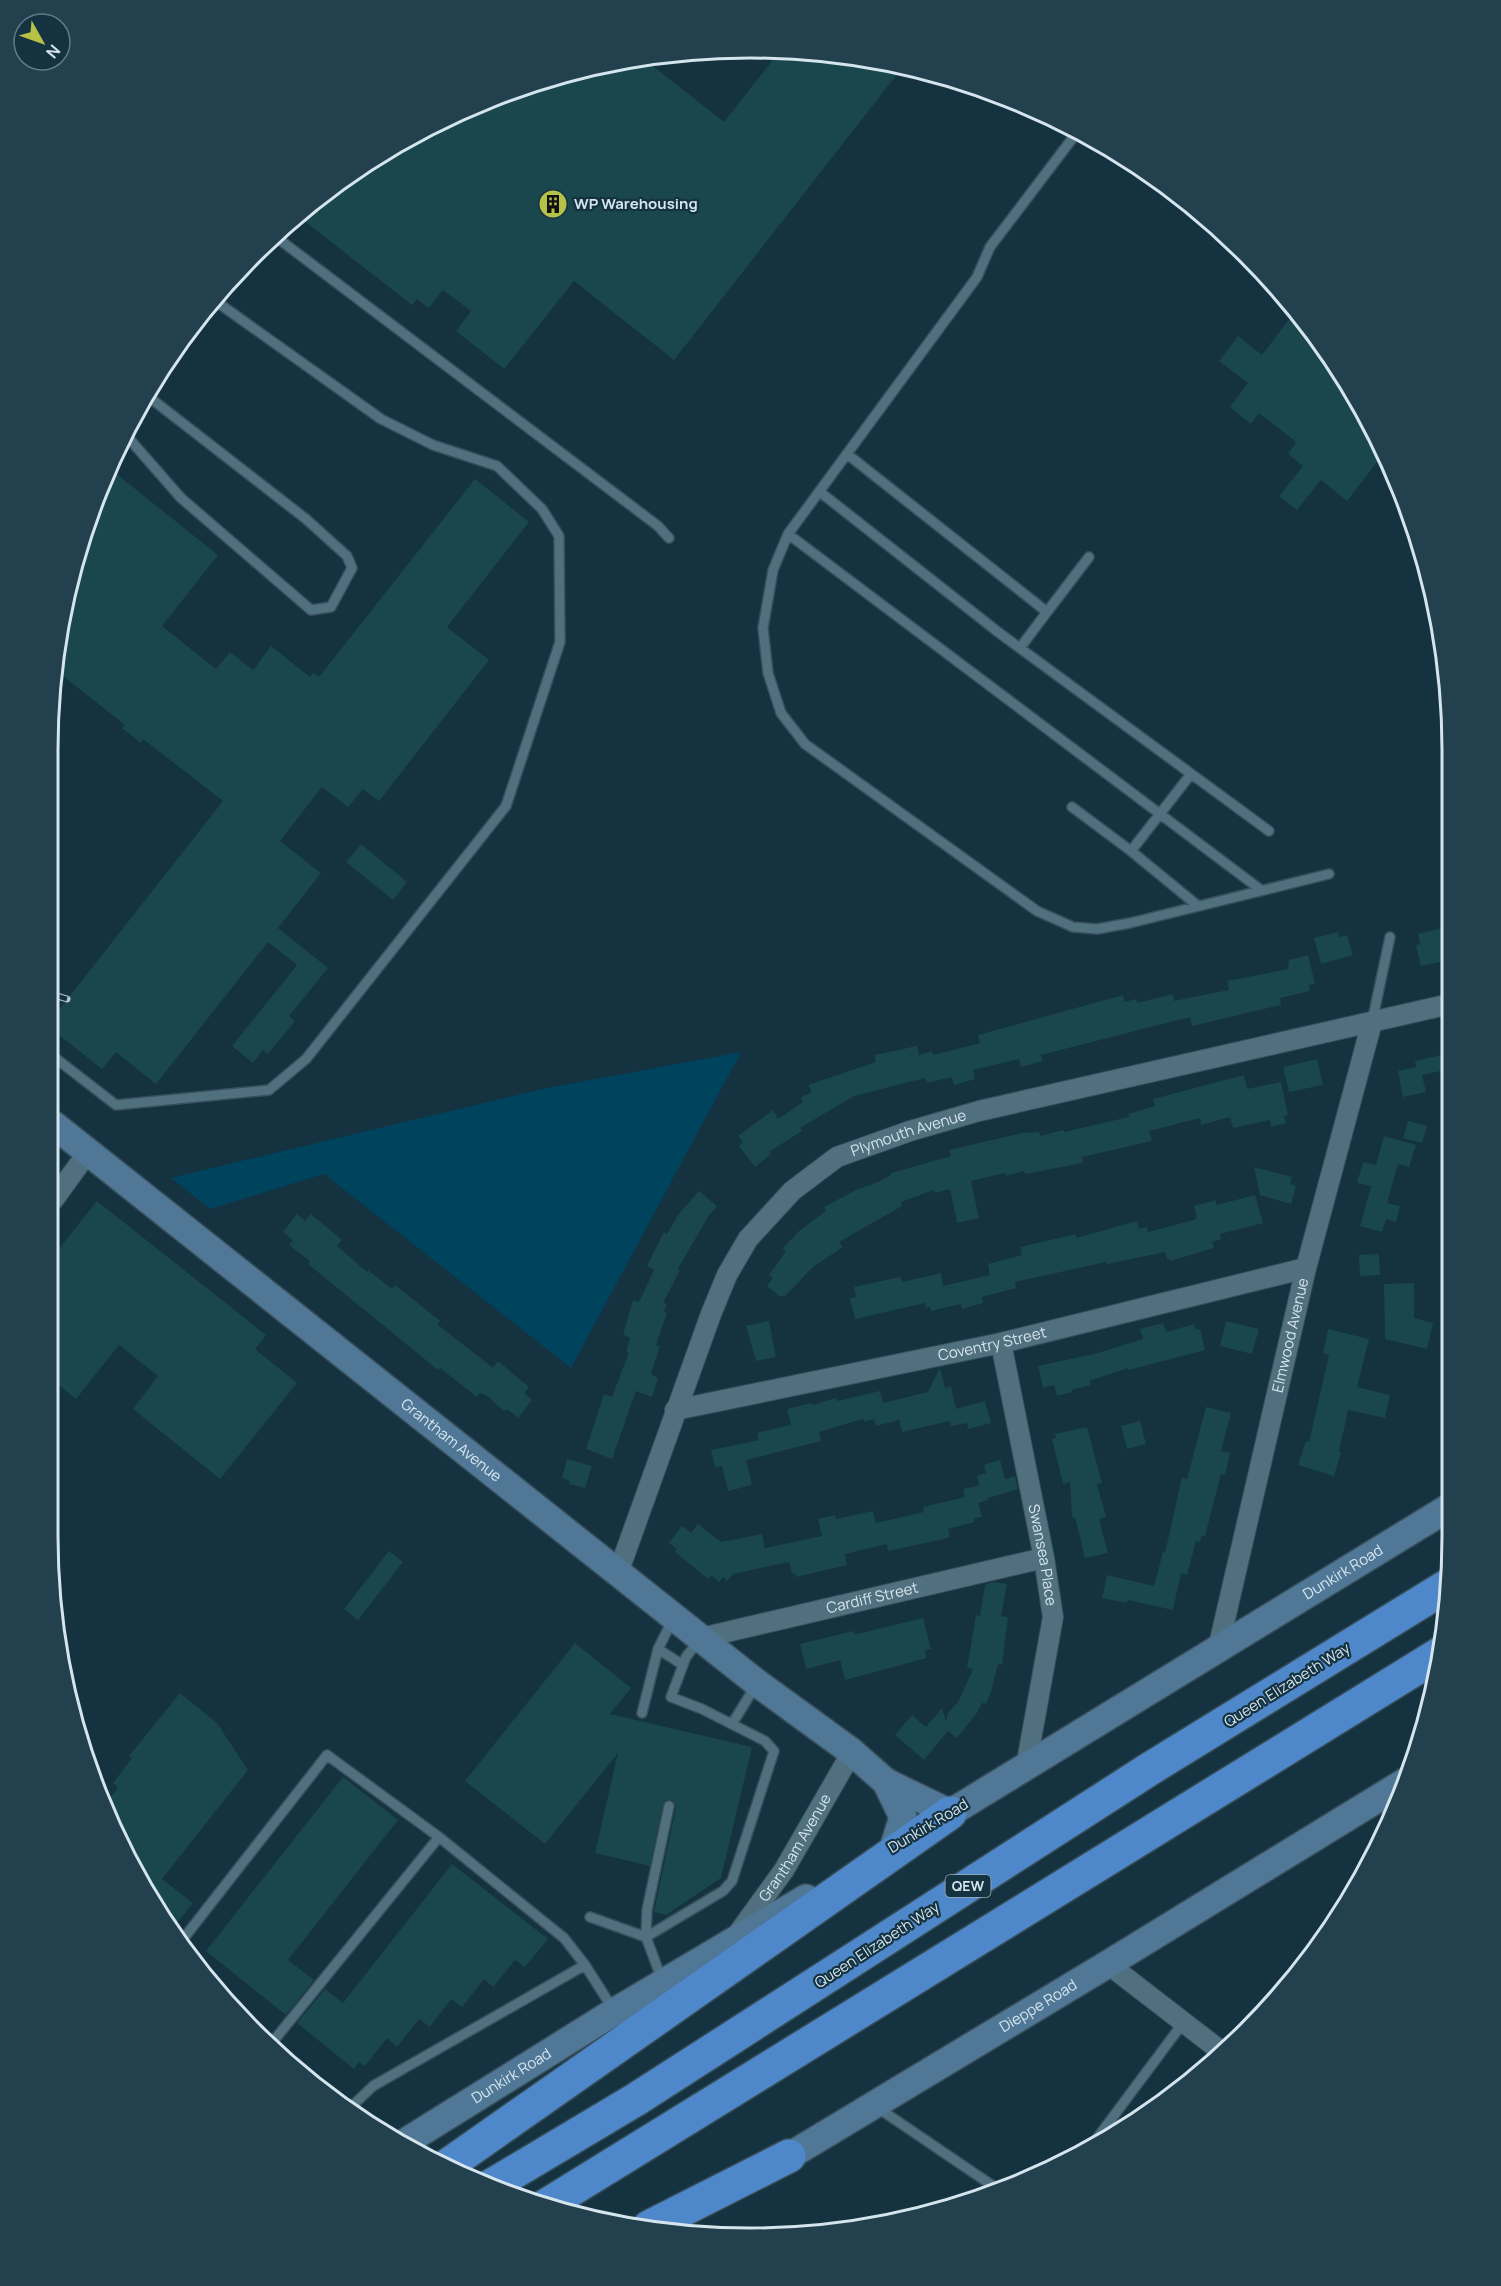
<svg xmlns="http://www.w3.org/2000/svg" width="1501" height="2286" font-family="Manrope,sans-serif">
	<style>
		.green { fill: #00435c }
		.building { fill: #19474d }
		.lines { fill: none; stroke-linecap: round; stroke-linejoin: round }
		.lane-casing { stroke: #374f5a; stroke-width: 12 }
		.street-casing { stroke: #374f5a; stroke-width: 22 }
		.secondary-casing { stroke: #374f5a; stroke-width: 30 }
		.highway-casing { stroke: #374f5a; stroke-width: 36 }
		.lane { stroke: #51707f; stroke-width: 9 }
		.street { stroke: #51707f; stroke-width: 20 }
		.secondary { stroke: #507796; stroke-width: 27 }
		.highway { stroke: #4f88ca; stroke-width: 33 }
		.rail-casing { stroke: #b3c7d0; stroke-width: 7 }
		.rail { stroke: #143240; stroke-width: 4.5; stroke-dasharray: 14; stroke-linecap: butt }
		.labels { text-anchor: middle; stroke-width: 4.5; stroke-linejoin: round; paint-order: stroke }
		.shield { fill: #143240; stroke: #9aafba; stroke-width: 1.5 }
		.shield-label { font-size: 14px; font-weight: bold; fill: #d4e5ee }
		.poi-label { font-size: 15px; font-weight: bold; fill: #d4e5ee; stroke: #143240; text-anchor: start }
		.street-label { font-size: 15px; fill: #d4e5ee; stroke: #143240 }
		.rim { fill: none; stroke: #d4e5ee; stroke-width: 3 }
	</style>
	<rect width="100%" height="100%" fill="#143240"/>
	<path class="green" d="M741 1052 571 1368 324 1174 210 1209 171 1178 542 1089Z"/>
	<path class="building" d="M779 52 843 54 902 68 674 360 574 281 504 369 456 331 471 311 443 290 429 308 417 299 412 305 298 216 323 193 440 120 569 72 644 59 724 122Z
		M1296 310 1308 323 1381 440 1385 452 1347 501 1321 480 1297 510 1279 496 1303 466 1288 454 1296 442 1259 413 1251 424 1230 407 1248 383 1219 361 1238 336 1262 355Z
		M109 468 218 555 162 626 216 669 230 652 253 670 271 646 310 677 313 673 319 677 475 479 529 522 447 627 489 660 379 801 363 789 348 807 322 787 280 841 321 873 278 928 328 968 289 1016 295 1021 268 1054 263 1050 253 1063 232 1046 297 965 268 942 156 1084 116 1052 102 1069 54 1031V1016L223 801 143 739 141 743 122 728 125 725 54 669V658L85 525Z
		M361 844 407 882 393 900 346 862Z
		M1450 926V960L1421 966 1416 945 1420 944 1418 934Z
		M1338 932 1339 937 1347 935 1353 955 1321 964 1314 938Z
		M1308 955 1315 984 1309 985 1310 991 1280 998 1281 1005 1192 1026 1190 1017 1041 1055 1043 1061 1021 1067 1019 1059 973 1070 975 1079 954 1085 951 1077 927 1083 925 1078 854 1096 800 1128 802 1131 769 1152 771 1154 755 1167 739 1146 743 1142 738 1136 773 1110 778 1119 803 1102 801 1097 812 1092 808 1085 876 1062 874 1055 917 1046 919 1055 932 1051 933 1055 980 1043 978 1035 1123 995 1124 1002 1136 999 1137 1003 1173 994 1174 1001 1229 990 1227 981 1288 969 1289 960Z
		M1450 1053V1069L1422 1075 1426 1092 1403 1097 1398 1071 1416 1067 1415 1061Z
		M1317 1059 1323 1085 1289 1092 1283 1067Z
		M1244 1075 1247 1089 1281 1082 1288 1115 1284 1116 1286 1123 1271 1127 1270 1120 1233 1128 1230 1117 1201 1125 1200 1118 1149 1131 1152 1141 1082 1157 1083 1163 1025 1174 1024 1171 1006 1176 1005 1173 971 1181 979 1218 957 1223 950 1189 935 1193 934 1190 901 1202 902 1206 839 1242 843 1247 813 1267 785 1296H779L767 1286 773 1278 769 1275 786 1251 783 1248 799 1231 826 1211 824 1207 856 1190 878 1182 891 1175V1173L951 1156 949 1150 970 1145 1022 1133 1039 1132 1040 1136 1063 1130 1064 1132 1129 1117 1128 1114 1155 1106 1153 1099Z
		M1408 1121 1427 1126 1422 1143 1403 1138Z
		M1384 1136 1416 1145 1409 1167 1398 1164 1387 1203 1400 1206 1396 1222 1386 1219 1382 1232 1360 1226 1371 1186 1357 1183 1363 1162 1376 1165Z
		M1254 1167 1292 1177 1290 1184 1296 1186 1291 1204 1260 1195Z
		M699 1191 717 1206 708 1217 678 1269 680 1270 663 1303 667 1304 664 1312 667 1313 656 1345 660 1346 651 1374 658 1378 652 1397 636 1391 612 1459 586 1449 604 1394 612 1397 629 1352 626 1351 630 1338 623 1335 633 1300 639 1302 654 1270 647 1266 664 1232 667 1234 678 1215Z
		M1255 1195 1263 1223 1220 1234 1221 1239 1212 1242 1214 1248 1170 1261V1259H1167L1165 1252 1107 1264 1106 1262 1015 1282 1016 1288 982 1297 983 1303 962 1309 961 1304 931 1311 930 1307 926 1308 925 1303 855 1319 850 1298 856 1297 854 1287 900 1277 902 1282 941 1273 943 1286 990 1275 988 1264 1022 1255 1020 1247 1076 1234V1238L1137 1221 1139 1229 1147 1227 1148 1232 1194 1220 1197 1218 1194 1206 1215 1200 1217 1205Z
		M97 1201 266 1335 255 1349 297 1383 220 1479 133 1409 158 1376 119 1345 76 1399 54 1381V1255Z
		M297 1214 305 1221 311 1214 342 1240 337 1246 367 1272 368 1270 392 1289 395 1285 440 1321 437 1324 493 1368 498 1361 529 1387 524 1393 532 1400 518 1418 507 1409 504 1411 486 1395 480 1393 477 1397 440 1368 438 1370 308 1264 310 1261 289 1245 293 1240 283 1232Z
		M1379 1254 1380 1275 1360 1276 1359 1255Z
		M1414 1283V1318L1433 1323 1427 1349 1385 1339 1384 1284Z
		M769 1321 776 1357 756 1361 746 1326Z
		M1226 1321 1259 1329 1252 1354 1220 1346Z
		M1163 1323 1166 1332 1194 1324 1196 1330 1200 1329 1205 1350 1129 1370 1128 1368 1089 1381 1091 1385 1071 1390 1072 1392 1057 1396 1054 1385 1043 1388 1038 1366 1098 1353 1143 1339 1140 1329Z
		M1328 1329 1369 1339 1357 1387 1390 1395 1385 1418 1348 1410 1339 1452H1341L1334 1476 1298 1465 1306 1441 1309 1442 1329 1355 1323 1353Z
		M940 1368 945 1388 951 1386 956 1409 985 1401 991 1423 968 1429 967 1423 951 1426 950 1421 902 1432 899 1420 876 1426 874 1419 864 1422 863 1419 819 1432 821 1441 746 1460 752 1485 728 1491 722 1466 715 1467 711 1450 759 1440 757 1433 791 1425 787 1409 812 1403 813 1405 836 1398 837 1401 880 1391 883 1403 928 1392Z
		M1206 1407 1231 1413 1221 1451 1230 1453 1225 1475 1221 1474 1205 1536 1202 1535 1200 1542 1196 1541 1187 1575 1181 1573 1173 1610 1128 1600 1127 1603 1102 1598 1107 1575 1154 1586 1163 1552 1165 1553 1182 1477 1187 1479Z
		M1140 1421 1146 1444 1127 1449 1121 1426Z
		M1087 1427 1102 1483 1097 1484 1106 1517 1099 1519 1108 1553 1085 1558 1075 1517H1072L1070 1482 1063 1484 1052 1439 1056 1438 1055 1434Z
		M567 1459 592 1466 585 1488 569 1484 570 1481 562 1478Z
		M1000 1460 1005 1479 1015 1476 1018 1489 988 1498V1500L978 1503 982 1517 974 1518 975 1522 948 1529 950 1537 944 1539 888 1551 887 1544 845 1554 847 1565 796 1577 795 1573 792 1574 789 1562 733 1574 727 1581 723 1577 719 1582 711 1575 708 1579 675 1552 677 1549 669 1543 682 1526 691 1533 698 1524 721 1542 762 1534 765 1548 822 1536 818 1519 835 1515 836 1519 873 1511 876 1523 924 1512 923 1507 965 1497 963 1489 977 1486 979 1484 977 1476 986 1473 984 1465Z
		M389 1551 403 1562 358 1620 344 1609Z
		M993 1582 1007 1584 1001 1616 1008 1617 1002 1665 998 1664 991 1692 986 1704 982 1703 977 1713 957 1738 948 1731 924 1760 895 1735 912 1715 926 1727 942 1708 946 1722 948 1713 958 1702 973 1669 967 1668 976 1615 980 1616 985 1585Z
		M923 1618 931 1649 925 1650 927 1658 845 1680 840 1660 806 1669 800 1644 853 1631 854 1634 861 1633Z
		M575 1643 631 1688 610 1714 752 1747 721 1878 666 1915 654 1912 676 1807 673 1801 666 1800 663 1804 650 1866 595 1853 618 1753 545 1844 465 1781Z
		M180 1693 217 1723 248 1770 162 1879 193 1903 176 1924 159 1910 106 1803 118 1788 113 1783 132 1758 129 1756Z
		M343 1777 398 1820 288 1960 314 1980 286 2015 206 1951Z
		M452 1864 548 1939 525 1967 515 1960 493 1987 484 1979 462 2007 451 1999 430 2027 419 2019 397 2047 387 2038 365 2066 359 2062 354 2069 297 2023 325 1989 343 2003Z"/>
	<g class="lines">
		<g class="lane-casing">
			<path id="lane" d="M1078 131 990 247 977 277 788 534 773 570 763 628 768 673 781 713 805 744 1037 911 1073 927 1097 929 1130 923 1329 874
				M276 237 658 526 669 538
				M125 434 181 498 311 610 331 607 352 568 347 556 306 519 149 397
				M847 454 1047 612 1020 648
				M820 492 998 632 1269 831
				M788 534 1261 890
				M1047 612 1089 557
				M1191 774 1131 851 1198 906
				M1072 807 1131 851
				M1372 1022 1390 937
				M54 1057 116 1105 269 1090 306 1059 506 806 560 642 559 536 542 509 497 466 433 445 381 419 214 300
				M673 1619 658 1649 683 1665
				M642 1713 658 1649
				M732 1724 756 1685
				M439 1837 564 1938 585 1965 613 2009
				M590 1917 646 1937 647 1910 669 1806
				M180 1943 327 1755 439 1837 271 2044
				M662 1980 646 1937 723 1891 732 1881 774 1751 765 1741 702 1709 671 1697 686 1657 700 1639
				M350 2108 373 2086 585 1965
				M878 2108 996 2188
				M1089 2149 1183 2023"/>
		</g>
		<g class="street-casing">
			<g id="street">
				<path d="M54 1199 88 1152"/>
				<path id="s1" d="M1001 1343 1044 1558 1053 1617 1026 1767"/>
				<path id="s2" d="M675 1410 1001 1343 1306 1268"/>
				<path id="s3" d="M618 1573 711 1314 727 1275 748 1239 792 1191 837 1157 910 1131 979 1111 1450 1004"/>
				<path id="s4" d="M701 1638 1044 1558"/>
				<path id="s5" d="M1218 1649 1306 1268 1372 1022"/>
				<path id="s6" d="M737 1935 784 1870 852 1752"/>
				<path d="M1108 1964 1222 2052"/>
			</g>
		</g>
		<g class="secondary-casing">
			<g id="secondary">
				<path id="s7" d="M54 1125 757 1683 852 1752 886 1782 950 1813"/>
				<path d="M886 1782 903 1817 894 1846"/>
				<path id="s8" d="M932 1824 1448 1508"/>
				<path id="s9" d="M407 2141 614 2012 806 1898"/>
				<path id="s10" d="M771 2167 1108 1964 1408 1780"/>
			</g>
		</g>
		<g class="highway-casing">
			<path id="highway" d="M448 2165 950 1813
				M489 2187 635 2100 1148 1770 1447 1586
				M545 2206 1441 1653
				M649 2227 789 2156"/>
		</g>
		<use href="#lane" class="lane"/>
		<use href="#street" class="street"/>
		<use href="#secondary" class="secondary"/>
		<use href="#highway" class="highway"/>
		<g class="rail-casing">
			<path id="rail" d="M54 995 67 999"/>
		</g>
		<use href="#rail" class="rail"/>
	</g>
	<defs>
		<g id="building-disc" transform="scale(1.5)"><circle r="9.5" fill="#b6c148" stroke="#143240"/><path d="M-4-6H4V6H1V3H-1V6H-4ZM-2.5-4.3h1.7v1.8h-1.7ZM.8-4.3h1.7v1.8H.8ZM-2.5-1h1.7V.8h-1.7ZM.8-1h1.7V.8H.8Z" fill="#111"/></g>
	</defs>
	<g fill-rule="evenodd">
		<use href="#building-disc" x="553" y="204"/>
	</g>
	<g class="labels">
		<rect class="shield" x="945.5" y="1875" width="45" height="22" rx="4.5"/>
		<g class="shield-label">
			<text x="968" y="1891">QEW</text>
		</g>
		<g class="poi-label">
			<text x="574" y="209">WP Warehousing</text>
		</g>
		<g class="street-label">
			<text dy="5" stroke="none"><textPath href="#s3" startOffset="556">Plymouth Avenue</textPath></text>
			<text dy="5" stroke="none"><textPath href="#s5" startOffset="322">Elmwood Avenue</textPath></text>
			<text dy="5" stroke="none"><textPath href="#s2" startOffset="324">Coventry Street</textPath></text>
			<text dy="5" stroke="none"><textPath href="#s7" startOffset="507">Grantham Avenue</textPath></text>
			<text dy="5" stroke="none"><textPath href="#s1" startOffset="216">Swansea Place</textPath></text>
			<text dy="5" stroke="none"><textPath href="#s8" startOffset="482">Dunkirk Road</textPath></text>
			<text dy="5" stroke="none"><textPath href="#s4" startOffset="176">Cardiff Street</textPath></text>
			<text transform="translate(1287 1685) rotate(-32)" y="5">Queen Elizabeth Way</text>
			<text transform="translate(928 1826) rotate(-31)" y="5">Dunkirk Road</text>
			<text dy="5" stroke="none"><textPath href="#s6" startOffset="105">Grantham Avenue</textPath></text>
			<text transform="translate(877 1945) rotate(-33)" y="5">Queen Elizabeth Way</text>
			<text dy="5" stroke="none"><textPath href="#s10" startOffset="312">Dieppe Road</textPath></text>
			<text dy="5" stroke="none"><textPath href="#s9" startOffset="123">Dunkirk Road</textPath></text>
		</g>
	</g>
	<path d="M0 0H1501V2286H0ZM750 58H750A692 692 0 0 1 1442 750V1536A692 692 0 0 1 750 2228H750A692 692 0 0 1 58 1536V750A692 692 0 0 1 750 58Z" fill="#23404e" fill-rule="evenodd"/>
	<path class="rim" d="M750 58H750A692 692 0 0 1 1442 750V1536A692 692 0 0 1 750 2228H750A692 692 0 0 1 58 1536V750A692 692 0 0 1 750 58Z"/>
	<g transform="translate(42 42) rotate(130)"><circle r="28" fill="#143240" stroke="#617a86" stroke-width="1.5"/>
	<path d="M0-4.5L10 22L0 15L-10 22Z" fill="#b6c148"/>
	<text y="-9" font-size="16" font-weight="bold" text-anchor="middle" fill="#d4e5ee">N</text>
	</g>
</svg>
